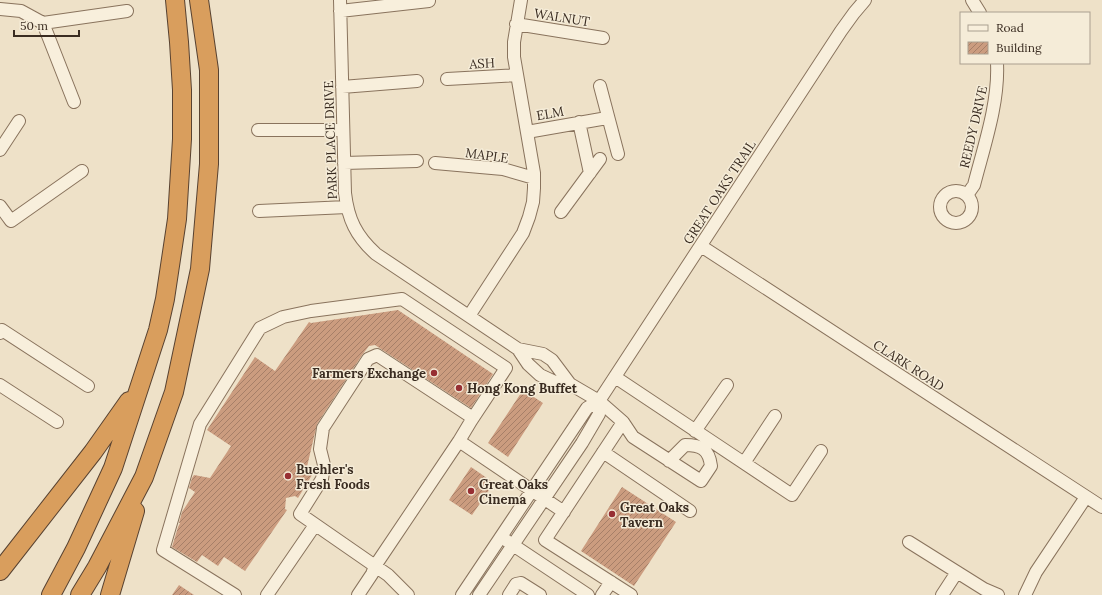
<svg xmlns="http://www.w3.org/2000/svg" width="1102" height="595" font-family="Lora,serif">
	<style>
		.building { fill: url(#building-hatch) }
		.lines { fill: none; stroke-linecap: round; stroke-linejoin: round }
		.minor-casing { stroke: #89735d; stroke-width: 14 }
		.highway-casing { stroke: #584231; stroke-width: 20 }
		.minor { stroke: #f8efdc; stroke-width: 12 }
		.highway { stroke: #d99e5d; stroke-width: 18 }
		.poi-dot { fill: #972f33; stroke: #f5ecd8; stroke-width: 1.5 }
		.labels { text-anchor: middle; stroke-width: 3; stroke-linejoin: round; paint-order: stroke }
		.street-label { font-size: 13px; fill: #3a2c21; stroke: #f5ecd8 }
		.poi-label { font-size: 13px; font-weight: bold; fill: #3a2c21; stroke: #f5ecd8; text-anchor: start }
	</style>
	<defs>
		<pattern id="building-hatch" width="6" height="6" patternUnits="userSpaceOnUse"><rect width="6" height="6" fill="#cb9c7f"/><path d="M-1 1l2-2M0 6l6-6M5 7l2-2" fill="none" stroke="#a67f68"/></pattern>
	</defs>
	<rect width="100%" height="100%" fill="#eee1c8"/>
	<path class="building" d="M398 310 493 374 471 408 381 349 375 345 369 346 362 355 317 424 306 471 312 475 298 498 295 496 286 498 285 509 287 510 245 571 224 557 218 566 202 555 197 562 172 547 178 527 180 523H179L182 512 195 492 189 488 192 478 194 475 210 478 231 446 207 430 255 357 275 371 309 322 311 323Z
		M523 390 543 403 508 457 488 443Z
		M471 467 494 483 472 515 449 500Z
		M622 487 676 522 634 586 581 551Z
		M179 585 194 595H172Z"/>
	<g class="lines">
		<g class="minor-casing">
			<path id="minor" d="M340 0 345 193C348 219 356 236 376 254L518 349 528 364 540 375 555 382 570 384 599 401 623 422 633 437 701 481 711 466C709 449 701 445 685 445L669 461
				M972 0 980 13
				M0 9 21 11 43 23
				M340 11 429 1
				M43 23 127 11
				M43 23 74 102
				M516 24 603 38
				M447 79 517 75
				M600 86 618 154
				M342 87 417 81
				M579 122 590 173
				M258 130H343
				M527 132 607 118
				M0 150 19 121
				M344 163 417 161
				M435 163 503 169 534 178
				M940 207a16 16 0 1 1 32 0a16 16 0 1 1-32 0Z
				M967 195 974 185C984 146 999 103 997 63
				M0 206 11 221 82 171
				M259 211 347 207
				M561 212 600 159
				M701 246 1102 507
				M469 316 523 233 529 217 533 202 534 188V173L514 57V42L521 0
				M0 333 2 330 88 386
				M518 349 543 354 552 360 570 384
				M615 377 792 495 821 451
				M0 385 57 422
				M623 422 545 540 631 595
				M695 431 727 385
				M603 452 690 511
				M744 463 775 416
				M507 541 588 595
				M909 542 984 589 998 595
				M235 595 163 550 200 424 260 328 283 317 311 311 402 299 506 368 471 421
				M267 595 315 525
				M358 595 372 574 375 566 459 441
				M408 595 388 575 300 514 322 479 324 465 320 449 323 428 368 359 377 355 470 416 471 421 459 441 564 512
				M462 595 587 408 599 401 841 31 854 13 865 0
				M479 595 582 443 599 414V401
				M509 595 516 584 521 583 540 595
				M602 595 611 582
				M942 595 957 572
				M1025 595 1036 572 1086 497"/>
		</g>
		<g class="highway-casing">
			<path id="highway" d="M0 571 93 452 129 401
				M51 595 76 548 113 468 158 330 165 299 177 219 182 139V90L179 42 175 0
				M80 595 97 567 144 477 174 392 200 269 209 164V70L199 0
				M110 595 135 511"/>
		</g>
		<use href="#minor" class="minor"/>
		<use href="#highway" class="highway"/>
	</g>
	<g class="poi-dot">
		<circle cx="434" cy="373" r="4"/>
		<circle cx="459" cy="388" r="4"/>
		<circle cx="288" cy="476" r="4"/>
		<circle cx="471" cy="491" r="4"/>
		<circle cx="612" cy="514" r="4"/>
	</g>
	<g class="labels">
		<g class="street-label">
			<text transform="translate(562 17) rotate(9)" y="5">WALNUT</text>
			<text transform="translate(482 63) rotate(-3)" y="5">ASH</text>
			<text transform="translate(550 113) rotate(-10)" y="5">ELM</text>
			<text transform="translate(973 127) rotate(-77)" y="5">REEDY DRIVE</text>
			<text transform="translate(330 140) rotate(-92)" y="5">PARK PLACE DRIVE</text>
			<text transform="translate(487 155) rotate(8)" y="5">MAPLE</text>
			<text transform="translate(719 192) rotate(-57)" y="5">GREAT OAKS TRAIL</text>
			<text transform="translate(909 365) rotate(33)" y="5">CLARK ROAD</text>
		</g>
		<g class="poi-label">
			<text x="426" y="378" text-anchor="end">Farmers Exchange</text>
			<text x="467" y="393">Hong Kong Buffet</text>
			<text x="296" y="474">Buehler's<tspan x="296" dy="15">Fresh Foods</tspan></text>
			<text x="479" y="489">Great Oaks<tspan x="479" dy="15">Cinema</tspan></text>
			<text x="620" y="512">Great Oaks<tspan x="620" dy="15">Tavern</tspan></text>
		</g>
	</g>
	<rect x="960" y="12" width="130" height="52" fill="#f5ecd8" stroke="#aa9f8f"/>
	<rect x="968" y="25" width="20" height="6" fill="#f8efdc" stroke="#aa9f8f"/>
	<text x="996" y="32" font-size="12" fill="#3a2c21">Road</text>
	<rect x="968" y="42" width="20" height="12" fill="url(#building-hatch)" stroke="#aa9f8f"/>
	<text x="996" y="52" font-size="12" fill="#3a2c21">Building</text>
	<path d="M14 30v6h65v-6" fill="none" stroke="#3a2c21" stroke-width="2"/>
	<text x="20" y="30" font-size="12" fill="#3a2c21" stroke="#f5ecd8" stroke-width="3" paint-order="stroke">50 m</text>
</svg>
